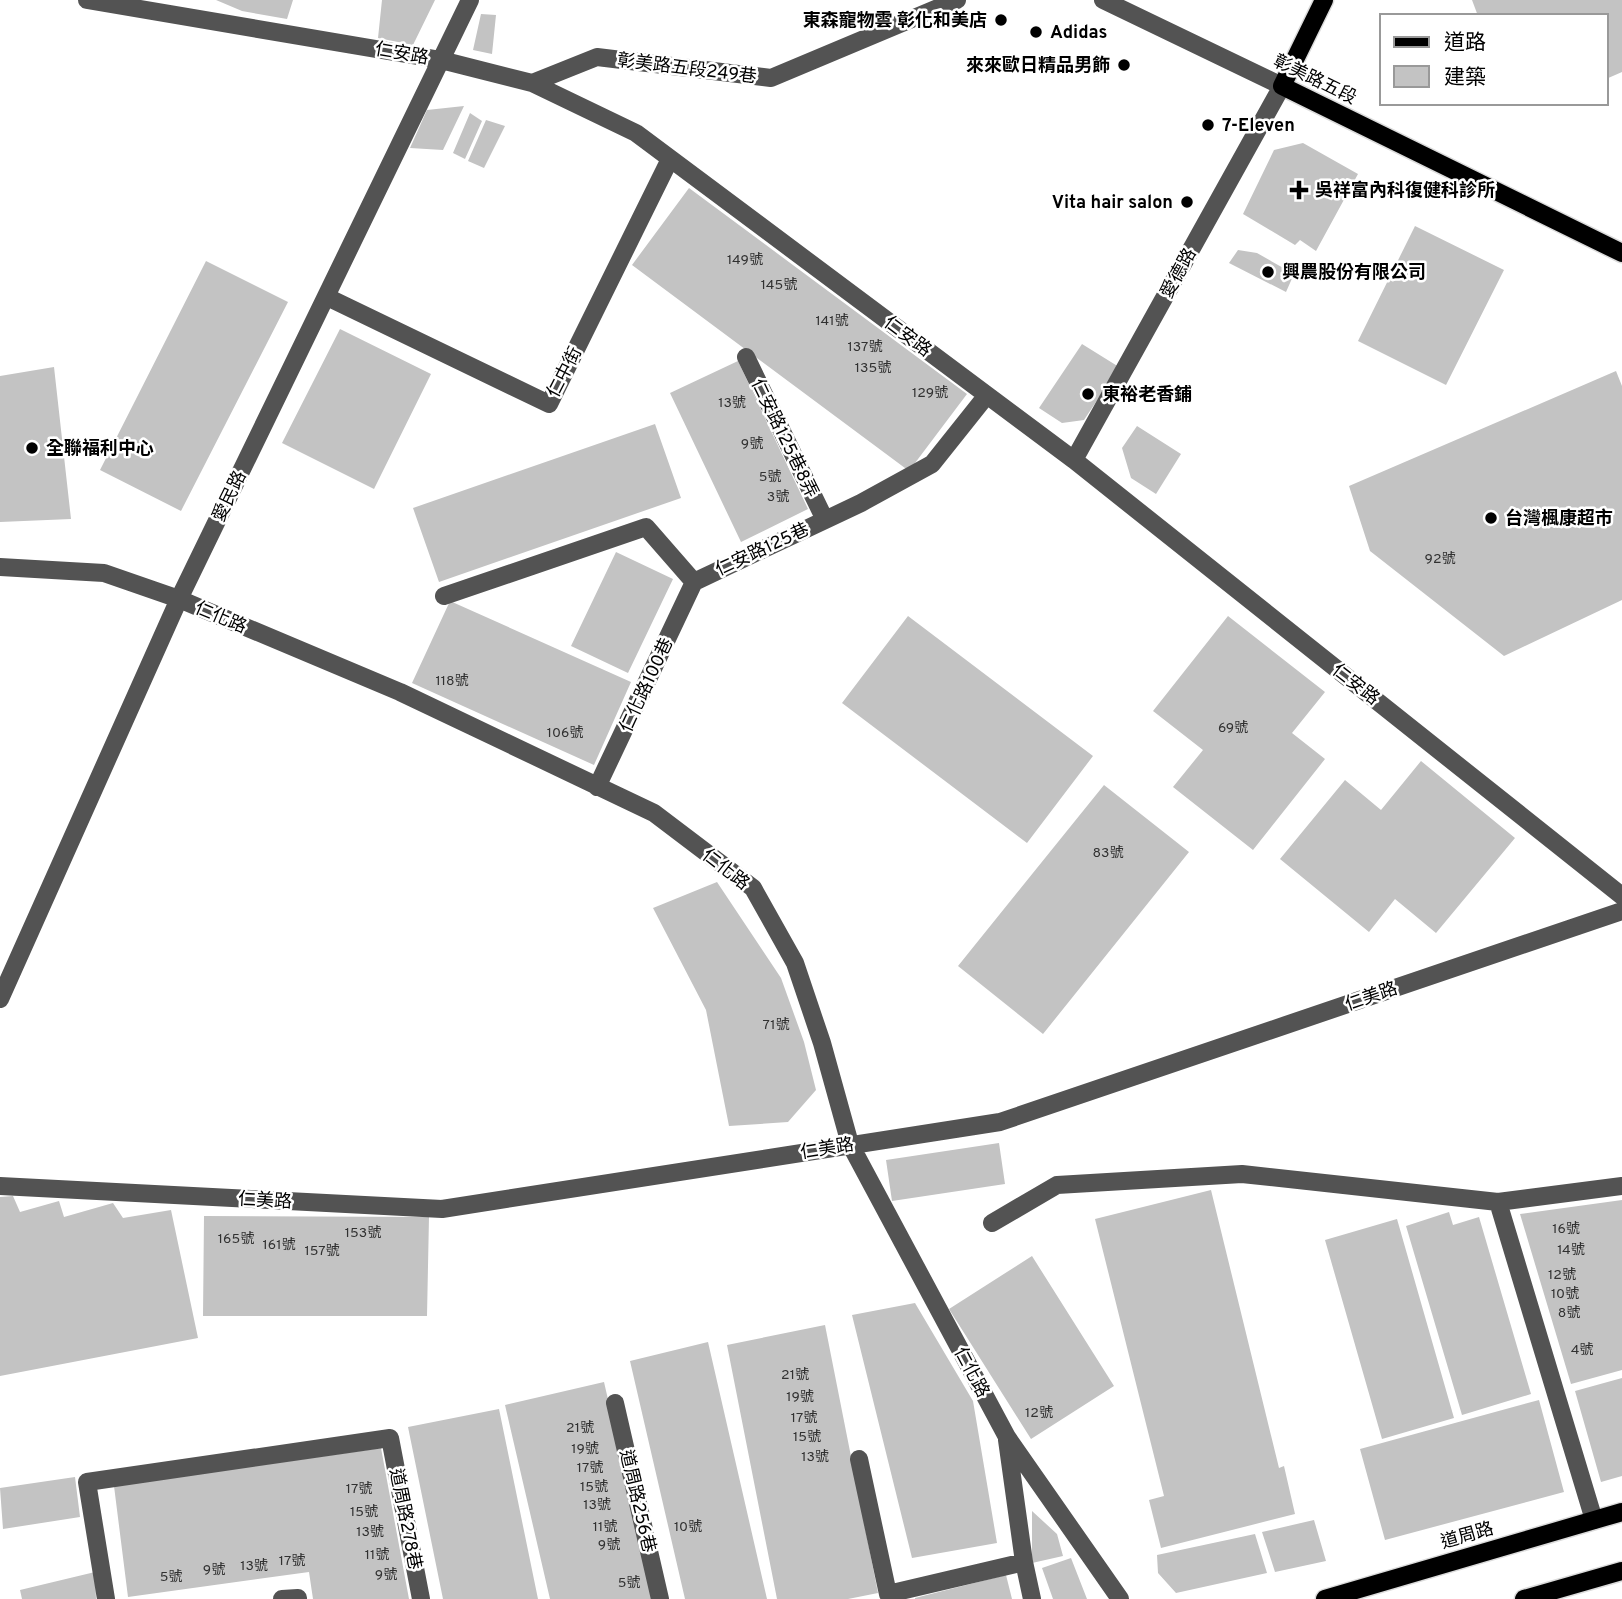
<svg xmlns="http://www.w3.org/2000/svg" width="1622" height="1599" font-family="Overpass,'Noto Sans TC',sans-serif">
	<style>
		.building { fill: #c3c3c3 }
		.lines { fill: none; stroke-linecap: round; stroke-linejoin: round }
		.major-casing { stroke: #dbdbdb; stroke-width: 21 }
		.minor { stroke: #535353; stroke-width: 18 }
		.major { stroke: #000; stroke-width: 18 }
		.poi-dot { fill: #000; stroke: #fff; stroke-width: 2.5 }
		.labels { text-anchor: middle; stroke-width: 5; stroke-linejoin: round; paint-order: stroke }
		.number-label { font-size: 14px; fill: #313131 }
		.poi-label { font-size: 18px; font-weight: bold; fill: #000; stroke: #fff; text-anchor: start }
		.street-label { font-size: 18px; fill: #000; stroke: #fff }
	</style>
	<rect width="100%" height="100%" fill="#fff"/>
	<path class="building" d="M216 0H293L287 19 242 11Z
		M382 0H435L413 45 378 38Z
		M1472 0H1622V72L1606 79V16H1478Z
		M481 14 496 15 492 54 473 50Z
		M464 106 443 150 410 148 427 110Z
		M470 113 482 121 465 159 453 153Z
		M486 120 505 126 484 168 468 161Z
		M1303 143 1358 174 1316 251 1300 240 1295 245 1243 214 1274 150Z
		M689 188 967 394 909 471 632 265Z
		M1415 226 1504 270 1446 385 1358 341Z
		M1238 250 1257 253 1294 274 1286 292 1229 263Z
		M206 261 288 302 181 511 100 470Z
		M340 329 431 374 374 489 282 443Z
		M1082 344 1119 367 1084 420 1062 423 1039 408Z
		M738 361 808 509 741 542 670 393Z
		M54 367 71 519 0 522V376Z
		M1616 371 1622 386V600L1504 656 1370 551 1349 486Z
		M655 424 681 498 439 582 413 508Z
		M1137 426 1181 454 1156 494 1131 478 1122 448Z
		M616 552 673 579 628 673 571 646Z
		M450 601 631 682 594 765 412 683Z
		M908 616 1093 756 1027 843 842 703Z
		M1228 616 1325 692 1292 733 1325 759 1253 850 1173 787 1203 750 1153 711Z
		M1421 761 1515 838 1436 933 1395 899 1369 932 1280 859 1345 780 1381 810Z
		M1104 785 1189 852 1043 1034 958 966Z
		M717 882 781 978 804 1042 816 1090 788 1122 729 1126 706 1010 653 908Z
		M999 1143 1005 1184 892 1201 886 1160Z
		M1211 1190 1279 1468 1284 1466 1295 1514 1161 1548 1149 1500 1164 1496 1095 1219Z
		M13 1196 20 1212 59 1201 64 1217 113 1203 123 1218 171 1210 198 1338 0 1376V1197Z
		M1622 1200V1370L1571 1384 1520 1214Z
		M1449 1212 1453 1225 1479 1217 1531 1394 1462 1415 1406 1226Z
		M204 1216 429 1217 427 1316H203Z
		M1397 1219 1454 1418 1382 1439 1325 1240Z
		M1032 1256 1114 1386 1031 1439 949 1309Z
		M915 1303 973 1401 997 1543 912 1558 852 1315Z
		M825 1325 878 1593 848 1599H777L727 1345Z
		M708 1342 767 1599H685L630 1361Z
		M1622 1378V1476L1601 1482 1575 1391Z
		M604 1382 654 1599H550L505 1405Z
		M1539 1400 1564 1492 1385 1540 1360 1449Z
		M499 1409 538 1599H443L408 1427Z
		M381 1448 409 1599H313L309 1572 128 1597 114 1486Z
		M75 1477 80 1517 3 1529 0 1488Z
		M1032 1511 1057 1534 1063 1556 1032 1563Z
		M1314 1520 1326 1561 1275 1572 1262 1532Z
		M1255 1534 1267 1573 1176 1593 1158 1573 1157 1555Z
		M1071 1558 1087 1599H1053L1042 1568Z
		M95 1572 96 1599H22L20 1590Z
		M1006 1575 1012 1599H915V1598Z"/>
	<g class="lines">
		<g class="major-casing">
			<path id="major" d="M1324 0 1282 86 1622 253
				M1325 1599 1622 1512
				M1524 1599 1622 1571"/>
		</g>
		<path class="minor" d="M87 0 441 60 532 83 636 133 1074 460 1622 896
			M532 83 597 57 771 78 957 0
			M327 297 549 404 670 159
			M746 357 825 520
			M1074 460 1282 86 1103 0
			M0 567 104 573 179 599 400 692 654 813 753 888 795 963 822 1043 850 1144 1007 1437 1120 1599
			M694 582 861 503 932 464 987 395
			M444 596 646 527 694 582
			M597 787 694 582
			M0 999 179 599 470 0
			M0 1186 442 1209 1000 1122 1622 911
			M1498 1202 1594 1520
			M992 1223 1057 1185 1242 1174 1498 1202 1622 1186
			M615 1403 660 1599
			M1007 1440 1024 1562
			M859 1459 888 1594 1024 1562 1032 1599
			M106 1599 87 1482 390 1438 421 1599
			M282 1599 298 1598"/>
		<use href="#major" class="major"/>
	</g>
	<g class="poi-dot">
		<circle cx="1001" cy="20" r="7"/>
		<circle cx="1036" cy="32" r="7"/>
		<circle cx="1124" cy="65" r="7"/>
		<circle cx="1208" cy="125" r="7"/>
		<path d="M1295.5 179.5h7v7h7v7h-7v7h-7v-7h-7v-7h7z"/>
		<circle cx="1187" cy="202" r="7"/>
		<circle cx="1268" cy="272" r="7"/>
		<circle cx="1088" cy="394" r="7"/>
		<circle cx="32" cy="448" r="7"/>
		<circle cx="1491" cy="518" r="7"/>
	</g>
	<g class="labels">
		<g class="number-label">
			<text x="745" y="264">149號</text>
			<text x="779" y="289">145號</text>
			<text x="832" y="325">141號</text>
			<text x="865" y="351">137號</text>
			<text x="873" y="372">135號</text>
			<text x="930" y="397">129號</text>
			<text x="732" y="407">13號</text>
			<text x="752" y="448">9號</text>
			<text x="770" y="481">5號</text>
			<text x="778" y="501">3號</text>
			<text x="1440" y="563">92號</text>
			<text x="452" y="685">118號</text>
			<text x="1233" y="732">69號</text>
			<text x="565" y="737">106號</text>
			<text x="1108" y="857">83號</text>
			<text x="776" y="1029">71號</text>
			<text x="1566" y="1233">16號</text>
			<text x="363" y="1237">153號</text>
			<text x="236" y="1243">165號</text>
			<text x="279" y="1249">161號</text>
			<text x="1571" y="1254">14號</text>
			<text x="322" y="1255">157號</text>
			<text x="1562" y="1279">12號</text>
			<text x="1565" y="1298">10號</text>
			<text x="1569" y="1317">8號</text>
			<text x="1582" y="1354">4號</text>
			<text x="795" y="1379">21號</text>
			<text x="800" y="1401">19號</text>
			<text x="1039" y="1417">12號</text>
			<text x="804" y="1422">17號</text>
			<text x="580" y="1432">21號</text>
			<text x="807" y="1441">15號</text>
			<text x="585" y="1453">19號</text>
			<text x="815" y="1461">13號</text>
			<text x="590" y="1472">17號</text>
			<text x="594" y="1491">15號</text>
			<text x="359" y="1493">17號</text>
			<text x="597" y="1509">13號</text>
			<text x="364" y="1516">15號</text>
			<text x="605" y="1531">11號</text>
			<text x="688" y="1531">10號</text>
			<text x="370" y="1536">13號</text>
			<text x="609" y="1549">9號</text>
			<text x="377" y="1559">11號</text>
			<text x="292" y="1565">17號</text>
			<text x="254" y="1570">13號</text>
			<text x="214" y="1574">9號</text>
			<text x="386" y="1579">9號</text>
			<text x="171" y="1581">5號</text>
			<text x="629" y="1587">5號</text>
		</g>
		<g class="poi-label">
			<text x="987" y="26" text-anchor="end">東森寵物雲 彰化和美店</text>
			<text x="1050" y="38">Adidas</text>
			<text x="1110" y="71" text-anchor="end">來來歐日精品男飾</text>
			<text x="1222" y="131">7-Eleven</text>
			<text x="1315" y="196">吳祥富內科復健科診所</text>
			<text x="1173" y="208" text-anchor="end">Vita hair salon</text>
			<text x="1282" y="278">興農股份有限公司</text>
			<text x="1102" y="400">東裕老香鋪</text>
			<text x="46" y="454">全聯福利中心</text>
			<text x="1505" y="524">台灣楓康超市</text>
		</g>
		<g class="street-label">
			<text transform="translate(402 53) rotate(10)" y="6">仁安路</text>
			<text transform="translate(687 68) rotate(7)" y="6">彰美路五段249巷</text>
			<text transform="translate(1315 79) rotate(26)" y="6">彰美路五段</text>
			<text transform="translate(1178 273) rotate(-61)" y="6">愛德路</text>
			<text transform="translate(908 336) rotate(37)" y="6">仁安路</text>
			<text transform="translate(564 372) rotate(-63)" y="6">仁中街</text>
			<text transform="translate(785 438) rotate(64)" y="6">仁安路125巷8弄</text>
			<text transform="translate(229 496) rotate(-64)" y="6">愛民路</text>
			<text transform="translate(762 549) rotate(-25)" y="6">仁安路125巷</text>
			<text transform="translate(221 617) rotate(23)" y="6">仁化路</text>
			<text transform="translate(1356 684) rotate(38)" y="6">仁安路</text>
			<text transform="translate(646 685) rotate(-65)" y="6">仁化路100巷</text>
			<text transform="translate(726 869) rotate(38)" y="6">仁化路</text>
			<text transform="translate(1371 996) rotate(-19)" y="6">仁美路</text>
			<text transform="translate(827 1148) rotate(-9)" y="6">仁美路</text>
			<text transform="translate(265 1200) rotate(3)" y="6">仁美路</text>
			<text transform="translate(972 1372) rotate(62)" y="6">仁化路</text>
			<text transform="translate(638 1501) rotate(77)" y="6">道周路256巷</text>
			<text transform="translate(406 1519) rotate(79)" y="6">道周路278巷</text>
			<text transform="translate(1467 1535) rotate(-16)" y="6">道周路</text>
		</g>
	</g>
	<rect x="1380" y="14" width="228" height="91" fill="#ffffff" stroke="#999999" stroke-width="2"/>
	<rect x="1394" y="37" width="35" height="10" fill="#000000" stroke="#999999" stroke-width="2"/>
	<text x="1444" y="49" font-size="21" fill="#000000">道路</text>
	<rect x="1394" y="66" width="35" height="21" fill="#c3c3c3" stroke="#999999" stroke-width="2"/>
	<text x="1444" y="84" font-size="21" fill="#000000">建築</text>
</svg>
